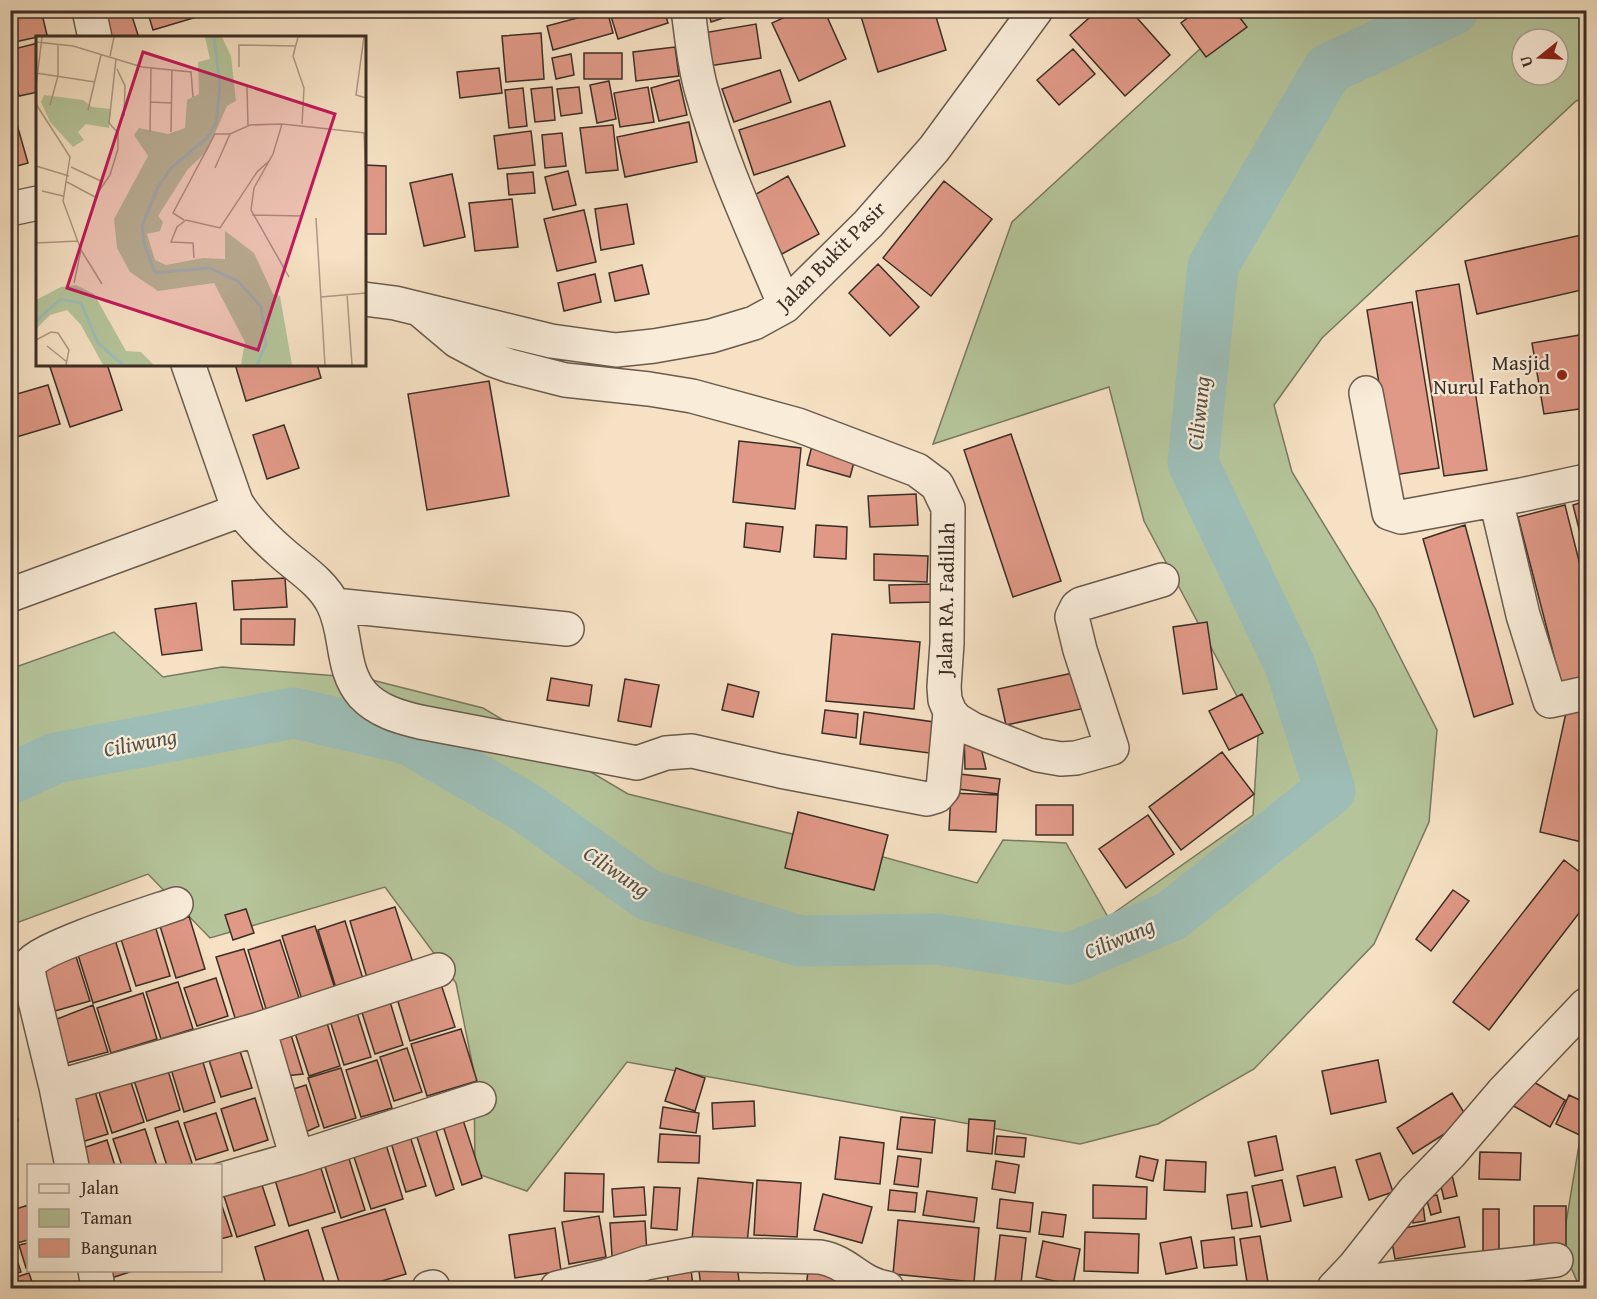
<svg xmlns="http://www.w3.org/2000/svg" width="1597" height="1299" font-family="'Gentium Book Plus',serif">
	<style>
		.green { fill: #b5c49a; stroke: #787960; stroke-width: 1.5; fill-rule: evenodd }
		.lines { fill: none; stroke-linecap: round; stroke-linejoin: round }
		.river { stroke: #9dbdb6; stroke-width: 51 }
		.building { fill: #e09987; stroke: #3b2e25; stroke-width: 1.5 }
		.minor-casing { stroke: #6a5b4d; stroke-width: 36 }
		.minor { stroke: #f9ecd9; stroke-width: 33 }
		.poi-dot { fill: #8f2418; stroke: #f9ecd9; stroke-width: 2 }
		.labels { text-anchor: middle; stroke-width: 4.5; stroke-linejoin: round; paint-order: stroke }
		.street-label { font-size: 21px; fill: #3b2e25; stroke: #f9ecd9 }
		.poi-label { font-size: 21px; fill: #3b2e25; stroke: #f9ecd9; text-anchor: end }
		.water-label { font-size: 22px; font-style: italic; fill: #545249; stroke: #f9ecd9 }
		.inset-river { fill: none; stroke: #9dbdb6; stroke-width: 3 }
		.inset-road { fill: none; stroke: #ab9984; stroke-width: 1.5 }
		.view { fill: #c2185b; fill-opacity: 0.15; stroke: #c2185b; stroke-width: 3 }
		.inset-edge { fill: none; stroke: #3b2e25; stroke-width: 3 }
	</style>
	<rect width="100%" height="100%" fill="#f6e1c4"/>
	<filter id="stains"><feTurbulence type="fractalNoise" baseFrequency=".00333" numOctaves="4"/><feColorMatrix values="0 0 0 0 .2 0 0 0 0 .09 0 0 0 0 .02 0 0 0 .5 -.17"/></filter>
	<radialGradient id="worn" r=".72"><stop offset=".6" stop-color="#630" stop-opacity="0"/><stop offset="1" stop-color="#630" stop-opacity=".3"/></radialGradient>
	<path class="green" d="M1224 11H1586V98L1576 101 1322 338 1274 405 1292 472 1375 608 1437 730 1429 822 1374 944 1254 1069 1158 1124 1080 1144 627 1062 527 1191 475 1173 474 1072 456 983 385 887 210 938 148 874 11 925 10 669 114 632 163 677 222 667 364 678 483 708 628 794 858 850 977 883 1003 840 1066 843 1108 917 1253 815 1258 736 1144 521 1109 387 933 444 1012 222 1225 26ZM1522 39H1558V75H1522Z
		M1586 1118V1288H1580L1562 1247 1583 1121Z"/>
	<g class="lines">
		<path class="river" d="M10 779 56 758 294 713 408 739 525 807 648 895 800 941 936 939 1069 959 1171 916 1330 790 1290 665 1193 463 1213 266 1328 69 1453 10"/>
	</g>
	<path class="building" d="M10 10H41L47 35 10 43Z
		M97 10H130L139 38H106Z
		M147 10H209L210 13 153 30Z
		M518 10H534L520 15Z
		M607 10 613 33 553 50 547 26Z
		M609 10H664L668 23 618 39Z
		M708 10H748L711 22Z
		M800 10H824L846 59 799 81 772 23Z
		M859 10H934L946 50 878 72Z
		M1098 10H1130L1170 55 1125 96 1070 35Z
		M1198 10H1234L1247 27 1206 57 1181 23Z
		M756 24 761 58 709 66 703 33Z
		M541 33 544 79 506 82 502 36Z
		M38 43V92L19 96 10 64V50Z
		M675 47 679 76 636 81 633 52Z
		M1073 49 1095 74 1059 105 1037 80Z
		M584 53H622V79H584Z
		M571 54 574 75 556 79 552 58Z
		M499 68 502 93 460 98 457 72Z
		M780 70 791 102 734 122 722 89Z
		M679 80 687 115 659 121 651 88Z
		M609 81 616 119 597 123 590 85Z
		M552 87 555 120 535 122 531 89Z
		M579 87 582 113 561 116 557 89Z
		M648 87 654 122 620 127 614 93Z
		M523 88 527 126 509 128 505 90Z
		M830 101 845 146 754 175 739 130Z
		M10 114H14L28 163 10 168Z
		M689 122 697 162 625 177 617 137Z
		M613 125 618 170 586 173 580 128Z
		M531 131 535 165 498 169 494 136Z
		M562 133 566 166 545 168 542 135Z
		M364 165 386 166V234H364Z
		M568 171 576 205 553 210 545 177Z
		M533 172 535 193 509 195 507 174Z
		M452 174 465 237 424 246 410 183Z
		M788 176 819 234 782 254 751 197Z
		M944 181 992 219 931 296 883 258Z
		M512 199 518 247 475 251 469 203Z
		M627 204 634 244 601 250 595 209Z
		M584 210 596 262 557 271 544 219Z
		M1586 234V289L1477 314 1465 261Z
		M878 264 919 307 890 336 849 293Z
		M642 265 649 294 615 301 609 273Z
		M595 274 601 302 564 311 558 283Z
		M1459 284 1487 470 1444 476 1416 291Z
		M1412 302 1439 468 1394 475 1367 310Z
		M1586 334V408L1544 414 1532 343Z
		M49 364H107L122 410 70 427Z
		M235 364H317L321 378 246 401Z
		M489 381 509 496 427 510 408 394Z
		M48 385 60 424 10 439V396Z
		M284 425 299 468 267 479 253 435Z
		M1011 434 1061 581 1013 597 964 450Z
		M739 441 801 448 795 509 733 502Z
		M813 442 856 455 850 477 807 465Z
		M916 494 918 525 870 527 868 496Z
		M1586 501V557L1573 505Z
		M1565 505 1586 589V676L1561 683 1518 517Z
		M746 523 783 527 780 552 744 547Z
		M816 525 847 527 846 559 814 557Z
		M1465 525 1513 704 1474 717 1423 539Z
		M874 554 928 556 927 582 874 580Z
		M285 578 287 607 234 610 232 581Z
		M936 584V602L890 603 889 585Z
		M196 603 202 650 162 655 155 609Z
		M241 619H295L294 645 241 644Z
		M1207 622 1217 689 1183 694 1173 627Z
		M832 634 920 642 914 709 826 701Z
		M1073 673 1081 709 1006 725 998 689Z
		M551 678 592 685 589 706 547 700Z
		M625 679 659 685 651 727 618 721Z
		M728 684 759 692 753 717 722 710Z
		M1242 694 1263 733 1229 750 1209 711Z
		M1569 699 1586 703V843L1540 832Z
		M825 710 858 714 856 738 822 733Z
		M864 712 941 723 937 754 860 744Z
		M964 731 979 739 986 769H965Z
		M1222 752 1254 794 1181 850 1149 807Z
		M960 774 1000 779 998 794 958 789Z
		M951 793 998 795 996 832 949 830Z
		M1036 805H1073V835H1036Z
		M798 812 888 835 874 890 785 868Z
		M1148 815 1174 854 1126 888 1099 849Z
		M1564 860 1586 877V904L1489 1030 1453 1002Z
		M1453 890 1469 901 1431 951 1416 939Z
		M395 907 414 966 368 981 350 921Z
		M246 909 254 933 233 940 225 915Z
		M189 916 205 969 176 978 160 926Z
		M153 919 170 976 136 986 118 930Z
		M345 921 363 979 336 988 318 930Z
		M315 926 336 992 303 1003 282 936Z
		M112 930 131 991 93 1003 74 942Z
		M280 940 300 1001 267 1012 248 950Z
		M73 947 90 1001 48 1013 38 965Z
		M244 949 264 1012 236 1021 216 957Z
		M216 978 228 1016 197 1026 184 988Z
		M439 978 455 1027 410 1041 395 992Z
		M178 982 193 1029 161 1039 146 992Z
		M143 993 157 1039 111 1053 97 1008Z
		M388 995 403 1045 375 1054 359 1003Z
		M354 1003 371 1057 344 1065 327 1011Z
		M93 1005 108 1052 63 1064 52 1021Z
		M324 1013 340 1066 309 1076 292 1024Z
		M288 1025 303 1074 276 1077 268 1037Z
		M461 1029 477 1081 427 1096 411 1044Z
		M239 1048 252 1088 221 1097 208 1057Z
		M407 1048 422 1092 394 1101 380 1057Z
		M202 1059 215 1102 184 1112 171 1069Z
		M377 1060 392 1108 361 1117 346 1070Z
		M1378 1060 1386 1102 1331 1114 1322 1071Z
		M167 1067 180 1110 147 1121 133 1077Z
		M341 1068 356 1118 324 1128 308 1078Z
		M676 1068 705 1078 695 1111 665 1101Z
		M129 1076 144 1122 112 1133 97 1086Z
		M1525 1077 1565 1100 1550 1127 1510 1104Z
		M93 1085 108 1134 75 1144 59 1096Z
		M306 1085 319 1126 299 1135 284 1092Z
		M1452 1093 1468 1119 1413 1154 1397 1128Z
		M1569 1095 1586 1103V1138L1556 1124Z
		M11 1097 18 1120 10 1122V1097Z
		M255 1098 268 1140 234 1151 221 1109Z
		M754 1101 755 1126 713 1129 712 1103Z
		M663 1107 699 1113 696 1133 660 1128Z
		M216 1113 228 1150 196 1160 184 1123Z
		M462 1117 482 1178 462 1185 442 1123Z
		M901 1117 935 1120 932 1153 897 1149Z
		M969 1119 995 1121 992 1154 967 1151Z
		M178 1121 192 1163 184 1166H167L155 1128Z
		M434 1124 454 1189 436 1196 415 1131Z
		M407 1127 426 1186 406 1192 388 1133Z
		M145 1129 157 1166H122L113 1139Z
		M660 1134 700 1136 699 1163 658 1162Z
		M383 1135 403 1199 371 1209 350 1145Z
		M997 1136 1026 1138 1024 1157 995 1154Z
		M1276 1136 1283 1170 1255 1176 1248 1142Z
		M840 1137 884 1143 880 1184 835 1179Z
		M107 1140 115 1166H82L77 1150Z
		M345 1146 365 1210 341 1218 321 1154Z
		M1480 1152 1521 1153 1520 1180 1479 1179Z
		M1380 1153 1393 1192 1369 1200 1356 1160Z
		M317 1156 335 1212 289 1226 272 1170Z
		M898 1156 921 1159 918 1187 894 1184Z
		M1140 1156 1158 1160 1153 1181 1136 1177Z
		M1166 1160 1206 1162 1205 1192 1164 1190Z
		M996 1161 1019 1165 1015 1193 992 1189Z
		M1335 1167 1342 1197 1304 1206 1297 1176Z
		M565 1173 604 1174 603 1212 564 1211Z
		M1452 1175 1457 1196 1444 1199 1439 1178Z
		M698 1178 753 1183 747 1244 692 1239Z
		M757 1180 801 1183 797 1237 754 1235Z
		M1282 1180 1291 1221 1261 1227 1252 1186Z
		M261 1182 275 1225 237 1237 223 1193Z
		M1093 1185 1147 1187 1146 1219 1093 1218Z
		M644 1187 646 1215 614 1217 612 1189Z
		M654 1187 680 1188 677 1230 651 1228Z
		M890 1190 917 1193 915 1212 888 1210Z
		M927 1191 977 1198 974 1222 923 1215Z
		M1247 1192 1252 1226 1232 1229 1227 1195Z
		M823 1194 872 1207 862 1243 814 1230Z
		M1437 1195 1441 1212 1431 1215 1426 1197Z
		M1422 1196 1425 1221 1413 1223 1410 1197Z
		M1000 1199 1033 1203 1030 1232 997 1228Z
		M220 1200 232 1236 220 1239Z
		M28 1205V1240L10 1245V1211Z
		M1534 1206H1566V1252H1534Z
		M385 1209 406 1274 358 1288H341L322 1228Z
		M1483 1209H1499V1260H1483Z
		M1042 1212 1066 1215 1063 1237 1039 1234Z
		M599 1216 606 1257 569 1264 562 1222Z
		M1459 1217 1465 1247 1395 1259 1390 1231Z
		M898 1220 979 1228 974 1282 893 1274Z
		M645 1221 647 1254 612 1256 610 1223Z
		M555 1228 561 1271 515 1278 509 1235Z
		M308 1230 326 1288H267L255 1247Z
		M1085 1232 1139 1234 1138 1273 1084 1271Z
		M1000 1235 1026 1238 1021 1284 995 1281Z
		M1260 1236 1269 1288H1248L1240 1239Z
		M1191 1237 1197 1268 1166 1274 1160 1243Z
		M1234 1237 1237 1265 1204 1268 1201 1241Z
		M1043 1241 1080 1249 1073 1285 1036 1277Z
		M28 1243V1268H26L19 1245Z
		M13 1248 21 1272 10 1275V1249Z
		M736 1258 740 1288H701L698 1262Z
		M690 1261 693 1286 669 1288 666 1264Z
		M102 1270H136L105 1280Z
		M808 1271 840 1275 838 1288H806Z
		M29 1273 34 1288H10V1279Z
		M184 1283 186 1288H167Z"/>
	<g class="lines">
		<g class="minor-casing">
			<path id="minor" d="M89 10 95 38
				M688 10C692 37 694 66 702 92 722 166 756 236 785 306
				M10 209 38 203
				M364 299 395 303 551 341 616 350 654 346 711 336 754 323 785 306 868 224 934 149 1036 10
				M419 309 457 341 493 360 510 366 565 380 649 389 692 396 798 425 917 470 937 485 948 508 947 643 944 687 945 700 950 712 957 720 972 729 1038 755 1061 759 1076 758 1112 748 1080 650 1072 617 1077 607 1081 604 1162 580
				M188 364 236 502C247 521 266 539 282 553 300 569 322 582 333 604 348 633 340 669 363 695 378 711 399 717 420 722L637 763 666 753 692 751 780 771 927 799 937 796 943 789 950 712
				M1366 393 1389 513 1401 517 1521 495 1586 481
				M1496 500 1523 615 1550 701 1586 693
				M10 595 241 510
				M334 605 567 629
				M259 1029 297 1158
				M56 1087 259 1029 438 970
				M72 1166 56 1087 29 976V965C40 947 150 913 176 904
				M220 1180 297 1158 479 1099
				M95 1270 98 1288
				M1336 1287 1387 1279 1556 1260
				M429 1288 433 1287
				M557 1288 607 1276 646 1263 695 1254 820 1257C849 1262 859 1284 887 1288
				M1334 1288 1354 1267 1414 1191 1450 1154 1503 1092 1586 1005"/>
		</g>
		<use href="#minor" class="minor"/>
	</g>
	<circle class="poi-dot" cx="1562" cy="375" r="6"/>
	<g class="labels">
		<g class="street-label">
			<text transform="translate(831 256) rotate(-45)" y="7">Jalan Bukit Pasir</text>
			<text transform="translate(946 599) rotate(-89)" y="7">Jalan RA. Fadillah</text>
		</g>
		<g class="poi-label">
			<text x="1550" y="370">Masjid<tspan x="1550" dy="24">Nurul Fathon</tspan></text>
		</g>
		<g class="water-label">
			<text transform="translate(1198 413) rotate(-84)" y="8">Ciliwung</text>
			<text transform="translate(140 742) rotate(-11)" y="8">Ciliwung</text>
			<text transform="translate(617 871) rotate(34)" y="8">Ciliwung</text>
			<text transform="translate(1119 938) rotate(-23)" y="8">Ciliwung</text>
		</g>
	</g>
	<g transform="translate(36 36)">
		<rect width="330" height="330" fill="#f6e1c4"/>
		<path d="M169 1H186L195 20 200 65 191 70 171 115 152 133 122 180 127 186 124 195 111 198 119 224 130 229 167 222 189 223V195L218 217 237 258 244 260 256 329H205L209 306 178 247 122 255 94 236 81 212 78 183 112 120 98 99 103 92 132 98 149 92 151 64 163 58 162 26 174 23ZM8 59 47 64 56 71 75 73 73 92 50 88 42 96 48 104 37 111 14 86 5 66ZM40 249 58 258 90 315 105 316 118 329H67L45 289 31 274 14 279 0 293V264L25 251Z" fill="#b5c49a"/>
		<path class="inset-river" d="M178 1 184 50 180 87 170 103 136 131 122 151 106 190 108 207 119 237 173 232 202 245 225 271 230 308 221 329M0 285 25 263 45 267 62 307 87 329"/>
		<path class="inset-road" d="M262 1 257 20 268 52 266 88M328 1 320 59 330 62M0 6 37 10 106 31 155 36 157 61M74 20 78 1M203 31V9L259 10M81 33 89 50 88 80M0 37 59 46M0 50 6 1M211 51 212 89M114 66 135 67M0 68 34 121 27 165 45 214 66 248M14 69 22 40V8M52 74 65 19M246 88 237 118 218 152 215 174 253 241M114 96 115 32M135 96 136 34M328 97 330 143M0 130 33 140M35 131 67 146M179 132 194 98M31 146 59 161 74 139 82 113V97L73 87 80 23M6 155 27 160M216 179 266 180M280 182 289 329M148 184 137 177 179 98H194L214 89 246 88 330 97M0 207 42 205M158 222 157 207 135 206 141 191 150 184 184 192 221 136 233 125M38 247 45 214M311 258 316 329M285 261 330 257M0 304 15 296 22 297 33 314 30 329M11 310 31 326"/>
		<path class="view" d="M107 16 299 78 222 314 31 252Z"/>
		<rect width="330" height="330" class="inset-edge"/>
	</g>
	<rect width="1597" height="1299" fill="none" stroke="#f6e1c4" stroke-width="36"/>
	<rect x="12" y="12" width="1573" height="1275" fill="none" stroke="#3b2e25" stroke-width="3"/>
	<rect x="18" y="18" width="1561" height="1263" fill="none" stroke="#3b2e25" stroke-width="1.5"/>
	<rect x="27" y="1164" width="195" height="108" fill="#f9ecd9" stroke="#ada091" stroke-width="1.5"/>
	<rect x="39" y="1184" width="30" height="9" fill="#f9ecd9" stroke="#ada091" stroke-width="1.5"/>
	<text x="81" y="1194" font-size="18" fill="#3b2e25">Jalan</text>
	<rect x="39" y="1209" width="30" height="18" fill="#b5c49a" stroke="#ada091" stroke-width="1.5"/>
	<text x="81" y="1224" font-size="18" fill="#3b2e25">Taman</text>
	<rect x="39" y="1239" width="30" height="18" fill="#e09987" stroke="#ada091" stroke-width="1.5"/>
	<text x="81" y="1254" font-size="18" fill="#3b2e25">Bangunan</text>
	<g transform="translate(1540 57) rotate(252)"><circle r="28" fill="#f9ecd9" stroke="#ada091" stroke-width="1.5"/>
	<path d="M0-4.5L10 22L0 15L-10 22Z" fill="#8f2418"/>
	<text y="-9" font-size="16" font-weight="bold" text-anchor="middle" fill="#3b2e25">U</text>
	</g>
	<rect width="100%" height="100%" filter="url(#stains)"/>
	<rect width="100%" height="100%" fill="url(#worn)"/>
</svg>
